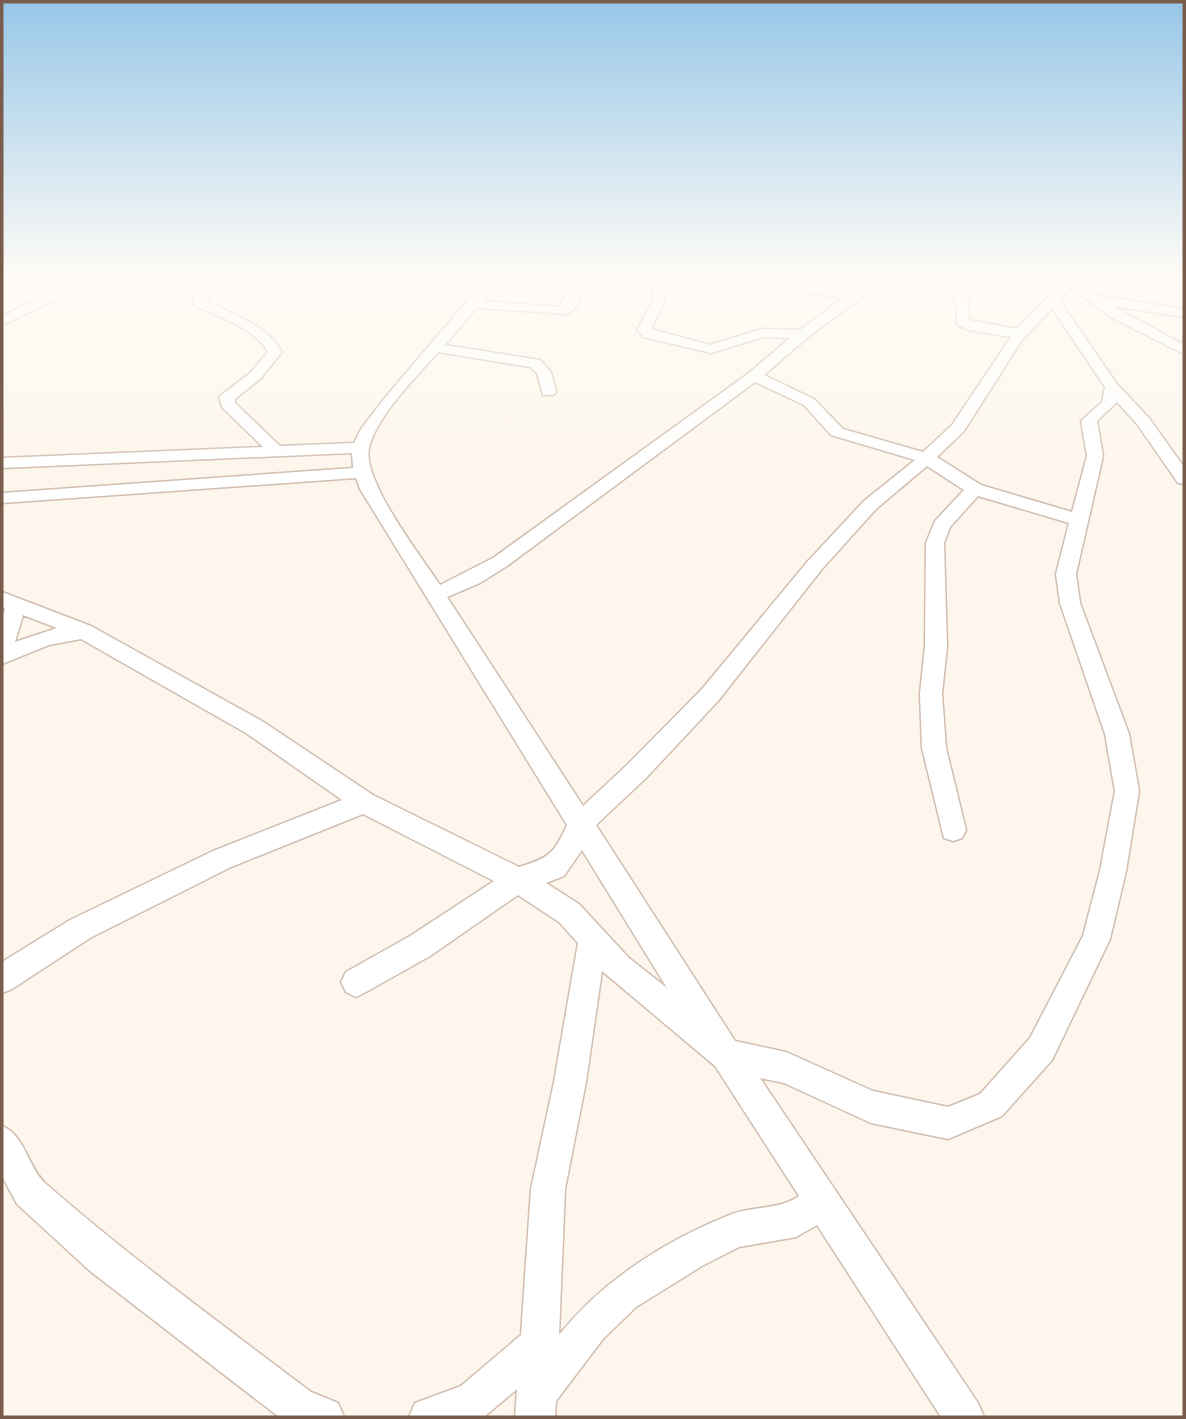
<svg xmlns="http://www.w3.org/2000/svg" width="1186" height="1419" font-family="'Source Sans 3',sans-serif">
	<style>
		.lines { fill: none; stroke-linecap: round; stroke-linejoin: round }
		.minor-casing { stroke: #d1beb0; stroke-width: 3 }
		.minor { fill: #fff; fill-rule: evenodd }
	</style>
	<rect width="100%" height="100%" fill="#fdf6ec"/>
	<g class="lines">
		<g class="minor-casing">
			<path id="minor" d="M27 275 25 278 2 284V276Z
				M68 275H80L76 281 106 275H133L70 289 66 295 2 325V316L58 289Z
				M230 275H248L222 287 205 300C234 316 264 322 282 352L260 379 235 399V403L280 446 354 443 361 429 384 399 489 275H502L482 301 560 307 574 275H586L576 307 568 314 476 308 445 345 540 360 551 372 556 392 553 395H543L537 373 530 367 438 352C417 376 376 417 369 448 362 481 421 556 440 585L493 558 749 373 790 338 763 337 711 353 644 337 637 330 653 300 650 275H662C670 299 661 308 651 329L710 345 762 329 800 330 842 299 807 292 765 275C794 275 822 287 850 293L869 275H882L858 300 808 337 764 375 814 399 843 429 923 452 952 425 1011 337 969 330 957 325 956 302 947 275H959L968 302 969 320 1017 329 1063 281 1057 275H1081L1077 280 1100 296 1184 309V317L1113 306 1184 345V354L1112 318 1071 287 1059 300 1117 384 1149 418 1184 467V484L1178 483 1137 424 1117 402 1097 421 1103 456 1076 574 1080 603 1129 734 1139 791 1126 871 1110 939 1052 1060 1002 1116 948 1139 871 1123 784 1083 760 1078 978 1403 984 1417H941L817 1225 796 1237 739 1247 702 1266 636 1307 603 1339 556 1401 555 1417H515L517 1389 484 1417H409L415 1403 461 1386 521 1335 531 1189 554 1082 578 943 559 922 518 895 430 956 366 992 356 997 346 992 341 982 346 972 410 936 494 881 363 814 231 867 90 938 12 989 2 993V962L70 920 213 851 342 800 246 733 81 639 49 645 2 664V619L5 608 2 607V592L91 626 262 721 373 795 519 867C549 858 554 854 567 825L360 489 356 478 2 503V493L353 468 352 453 2 468V458L263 447 222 407 219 397 250 373 268 352C252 325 220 319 194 305L192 298 214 281ZM1052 308 1105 387 1102 402 1081 421 1087 456 1072 512 981 485 937 457 964 431 1022 340ZM755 382 804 405 831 435 915 460 864 501 808 561 702 689 628 764 583 806 447 597 480 583 507 566ZM927 466 964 490 935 521 926 543 925 646 920 694 922 748 944 838 953 841 962 838 966 830 946 748 942 694 947 646 944 543 950 527 978 496 1069 523 1056 574 1060 603 1105 734 1115 791 1100 871 1083 936 1030 1038 980 1094 948 1107 873 1091 786 1052 735 1041 596 825 646 778 718 701 822 569 876 509ZM23 615 57 628 15 642ZM582 850 667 988 629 958 579 904 546 883 564 876ZM602 971 715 1066 799 1196C779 1210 754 1206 732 1214 666 1240 603 1280 559 1335L565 1189 586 1082Z
				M2 1126C26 1136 27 1167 46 1184 131 1258 221 1324 311 1392L338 1403 344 1417H279L90 1271 17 1204 2 1176Z"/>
		</g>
		<use href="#minor" class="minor"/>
	</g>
	<linearGradient id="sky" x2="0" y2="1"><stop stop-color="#97c7e8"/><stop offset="0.58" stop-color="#fefbf6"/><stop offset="1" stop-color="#fefbf6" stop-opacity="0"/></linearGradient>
	<rect width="1186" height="474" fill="url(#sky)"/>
	<rect width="1186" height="1419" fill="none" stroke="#7a5c4d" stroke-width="7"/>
</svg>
